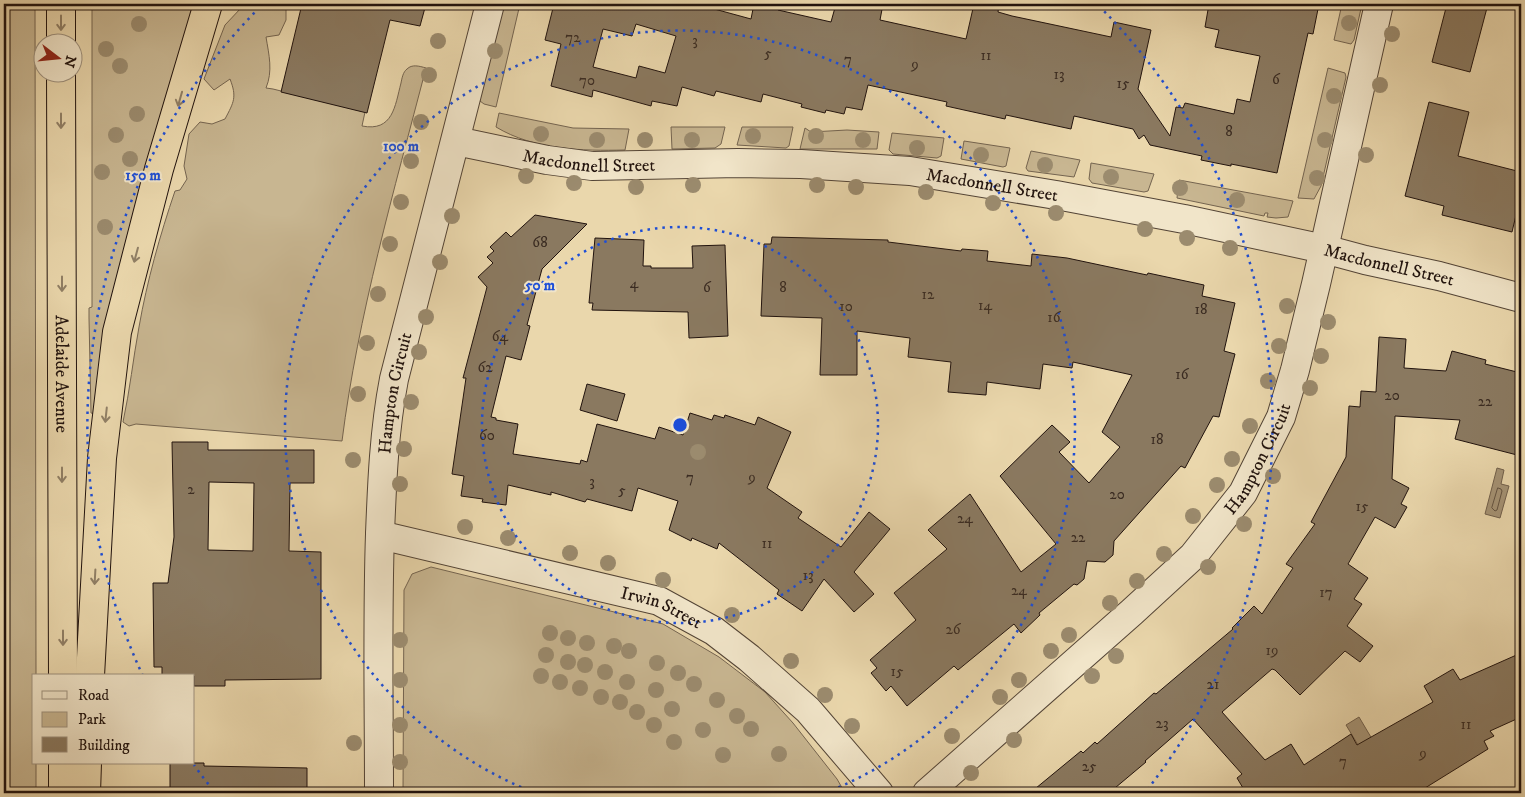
<svg xmlns="http://www.w3.org/2000/svg" width="1525" height="797" font-family="'IM FELL DW Pica',serif">
	<style>
		.green { fill: #c8b691; stroke: #746450 }
		.water { fill: #a69476; stroke: #71604c }
		.lines { fill: none; stroke-linecap: round; stroke-linejoin: round }
		.shore { stroke: #645442; stroke-width: 1 }
		.building { fill: #8a7960; stroke: #21130e; fill-rule: evenodd }
		.minor-casing { stroke: #534436; stroke-width: 30 }
		.highway-casing { stroke: #21130e; stroke-width: 30 }
		.minor { stroke: #f1e5c9; stroke-width: 28 }
		.highway { stroke: #ead7ac; stroke-width: 28 }
		.tree { fill: #9b8b6e }
		.oneway { stroke: #907f65 }
		.ring { fill: none; stroke: #1d4ed8; stroke-width: 2.5; stroke-dasharray: 2.5 5 }
		.labels { text-anchor: middle; stroke-width: 4; stroke-linejoin: round; paint-order: stroke }
		.number-label { font-size: 15px; fill: #3b2c22 }
		.street-label { font-size: 18px; fill: #21130e; stroke: #f1e5c9 }
		.centre { fill: #1d4ed8; stroke: #f1e5c9; stroke-width: 2.5 }
		.ring-label { font-size: 15px; text-anchor: middle; font-weight: bold; fill: #1d4ed8; stroke: #f1e5c9; stroke-width: 4; stroke-linejoin: round; paint-order: stroke }
	</style>
	<rect width="100%" height="100%" fill="#ead7ac"/>
	<filter id="stains"><feTurbulence type="fractalNoise" baseFrequency=".004" numOctaves="4"/><feColorMatrix values="0 0 0 0 .2 0 0 0 0 .09 0 0 0 0 .02 0 0 0 .5 -.17"/></filter>
	<radialGradient id="worn" r=".72"><stop offset=".6" stop-color="#630" stop-opacity="0"/><stop offset="1" stop-color="#630" stop-opacity=".3"/></radialGradient>
	<path class="green" d="M4 4H35L36 676H34V763H36V793H4Z
		M92 4H198L96 414 91 413 89 318V308L92 307Z
		M243 4H286V20L279 35 266 37C269 55 273 71 266 88L273 89 365 112 362 126C393 132 395 106 401 83 402 78 403 72 407 69 412 64 419 66 426 68 394 191 358 315 342 441L136 424 129 426 123 422C130 390 133 359 139 327 147 281 160 235 175 191L180 190 187 179 184 166 189 134 200 122 212 124 225 119C234 102 237 97 230 79L214 90 204 79 225 25 241 8Z
		M500 4H520L496 107 484 104 480 101 479 95Z
		M1342 4H1362L1354 40 1351 44 1334 40Z
		M1328 68 1345 73 1346 77 1321 186 1314 199 1298 198Z
		M499 113 573 128 629 129 625 150C582 151 534 150 496 127Z
		M671 127H725L721 144 715 148 672 149Z
		M742 127H793L789 146 786 148 737 145Z
		M805 128 811 132 847 130 879 132 877 149H800Z
		M892 133 944 138 941 156 937 158 893 154 889 150Z
		M964 141 1010 148 1006 166 1003 167 961 159Z
		M1031 151 1080 160 1074 177 1028 171 1026 168Z
		M1091 163 1154 174 1148 191 1144 192 1092 183 1089 179Z
		M1179 180 1293 201 1288 217 1276 218 1267 217 1268 213H1265L1264 216 1177 198Z
		M431 567 663 624 719 657 765 692 793 723 837 779 845 793H403L404 590 412 574Z"/>
	<path class="water" d="M1497 468 1504 470 1501 484 1509 486 1500 518 1485 514Z
		M1359 717 1378 749 1366 758 1346 725Z"/>
	<g class="lines">
		<path class="shore" d="M1498 488 1501 489 1502 491 1497 510 1495 511 1492 508Z"/>
	</g>
	<path class="building" d="M302 4H426L420 26 390 20 367 113 281 92Z
		M554 4H578L586 6V4H696L751 19 754 4H779L778 10 831 22 836 4H883L880 20 966 39 974 4H999L998 12 1012 16 1111 37 1114 22 1151 30 1138 89 1170 136 1176 107 1183 108 1185 103 1234 114 1237 99 1250 102 1260 56 1215 47 1219 30 1205 27 1209 4H1319L1313 34 1308 33 1277 173 1231 164V166L1201 160 1202 156 1150 145 1144 135 1139 139 1133 129 1074 116 1071 129 1006 115 1005 119 964 110 946 106 947 102 868 85 862 110 846 107 844 114 826 110 825 113 801 107 802 104 763 94 761 102 716 91 714 96 682 87 677 106 652 101 651 106 593 90 592 97 551 86 561 44 545 40ZM636 24 676 36 665 73 639 66 636 78 593 67 603 29 632 36Z
		M1447 4H1488L1470 72 1432 62Z
		M1429 102 1469 112 1458 156 1521 172V194L1512 232 1442 215 1444 206 1405 196Z
		M535 215 587 224 542 269 527 325 530 326 521 360 506 356 491 417 496 418V420L518 424 513 454 580 464 581 460 587 462 597 424 655 439 659 427 683 435 690 413 712 420 714 415 724 418 725 415 755 425 758 417 791 432 767 488 802 512 798 518 841 547 869 512 890 529 854 572 874 594 854 612 824 579 802 611 777 594 779 590 719 543 717 549 692 538 691 541 669 530 678 501 638 488 632 511 587 499 585 502 551 492V495L508 485 506 505 482 502 483 499 461 496 464 476 452 474 466 378H463L487 287 478 277 493 263 487 257 494 251 490 247 506 232 511 237Z
		M772 237 888 240V242L961 251 962 249 988 251 987 261 1031 266 1032 254 1067 258 1147 275 1148 273 1204 285 1202 296 1235 303 1224 351 1235 354 1219 417 1213 416 1185 468 1181 466 1114 541 1113 555 1105 562 1087 561 1084 579 1077 585 1074 584 1039 613 1040 615 1021 633 1014 624 958 670 954 666 907 706 891 686 886 691 871 673 877 668 870 660 916 620 894 593 947 549 928 530 970 494 1021 572 1056 544 1000 476 1052 425 1070 442 1059 452 1089 483 1120 447 1102 432 1132 375 1073 362 1072 368 1043 364 1040 389 987 382 986 395 948 392 951 362 908 357 910 338 857 331V375H820L822 318 761 316 764 244H771Z
		M595 238 644 240 643 266H651V268H693L692 246 725 245 728 336 689 338 688 312 592 310 593 303H589Z
		M1379 337 1406 339 1404 368 1446 371 1452 351 1486 360 1485 364 1521 373V456L1455 439 1460 420 1395 416 1392 479 1409 488 1401 504 1407 507 1395 528 1375 517 1348 564 1368 578 1354 599 1362 604 1347 626 1373 646 1360 662 1345 651 1300 695 1275 670 1272 669 1222 712 1265 760 1291 744 1304 765 1351 734 1357 745 1433 702 1424 686 1453 669 1460 680 1521 653V717L1490 731 1494 736 1484 741 1488 749 1417 793H1246L1237 778 1242 774 1193 719 1145 761 1146 762 1109 793H1030L1081 751 1083 753 1095 742 1097 744 1154 693 1156 694 1233 629 1232 628 1254 606 1262 614 1293 568 1286 564 1315 524 1311 522 1346 457 1349 406 1360 407 1361 391 1376 392Z
		M587 384 625 394 617 421 580 410Z
		M172 442H208V450H314V483H290L289 551 321 552V679L225 680V686H194V676H162V667H154L153 583H168L174 537ZM209 482 254 483 253 551 208 550Z
		M170 763H204V766L307 768V793H170Z"/>
	<g class="lines">
		<g class="minor-casing">
			<g id="minor">
				<path id="s1" d="M456 141 547 160 592 166 738 163 801 164 910 171 1056 195 1184 219 1324 249 1365 260 1439 276 1521 298"/>
				<path id="s2" d="M380 535 659 601 714 631 749 658 808 710 879 793"/>
				<path id="s3" d="M379 793C379 707 377 621 380 534 382 482 384 431 394 379L490 4"/>
				<path id="s4" d="M927 793 1132 612 1193 556 1243 493 1281 417 1295 370 1316 284 1379 4"/>
			</g>
		</g>
		<g class="highway-casing">
			<g id="highway">
				<path d="M61 4V42"/>
				<path id="s5" d="M61 72 63 676"/>
				<path d="M90 676 102 458 117 332 159 169 208 4"/>
				<path d="M63 763V793"/>
				<path d="M86 793 87 763"/>
			</g>
		</g>
		<use href="#minor" class="minor"/>
		<use href="#highway" class="highway"/>
	</g>
	<g class="tree">
		<circle cx="1349" cy="23" r="8"/>
		<circle cx="139" cy="24" r="8"/>
		<circle cx="1392" cy="34" r="8"/>
		<circle cx="438" cy="41" r="8"/>
		<circle cx="106" cy="49" r="8"/>
		<circle cx="495" cy="51" r="8"/>
		<circle cx="120" cy="66" r="8"/>
		<circle cx="429" cy="75" r="8"/>
		<circle cx="1380" cy="85" r="8"/>
		<circle cx="1334" cy="96" r="8"/>
		<circle cx="137" cy="114" r="8"/>
		<circle cx="421" cy="122" r="8"/>
		<circle cx="541" cy="134" r="8"/>
		<circle cx="116" cy="135" r="8"/>
		<circle cx="753" cy="136" r="8"/>
		<circle cx="816" cy="136" r="8"/>
		<circle cx="597" cy="140" r="8"/>
		<circle cx="645" cy="140" r="8"/>
		<circle cx="692" cy="140" r="8"/>
		<circle cx="863" cy="140" r="8"/>
		<circle cx="1325" cy="140" r="8"/>
		<circle cx="917" cy="148" r="8"/>
		<circle cx="981" cy="155" r="8"/>
		<circle cx="1366" cy="155" r="8"/>
		<circle cx="130" cy="159" r="8"/>
		<circle cx="411" cy="161" r="8"/>
		<circle cx="1045" cy="165" r="8"/>
		<circle cx="102" cy="172" r="8"/>
		<circle cx="526" cy="176" r="8"/>
		<circle cx="1111" cy="177" r="8"/>
		<circle cx="1317" cy="178" r="8"/>
		<circle cx="574" cy="183" r="8"/>
		<circle cx="693" cy="185" r="8"/>
		<circle cx="817" cy="185" r="8"/>
		<circle cx="636" cy="187" r="8"/>
		<circle cx="856" cy="187" r="8"/>
		<circle cx="1180" cy="188" r="8"/>
		<circle cx="926" cy="192" r="8"/>
		<circle cx="1237" cy="200" r="8"/>
		<circle cx="401" cy="202" r="8"/>
		<circle cx="993" cy="203" r="8"/>
		<circle cx="1056" cy="213" r="8"/>
		<circle cx="452" cy="216" r="8"/>
		<circle cx="105" cy="227" r="8"/>
		<circle cx="1145" cy="229" r="8"/>
		<circle cx="1187" cy="238" r="8"/>
		<circle cx="390" cy="244" r="8"/>
		<circle cx="1230" cy="248" r="8"/>
		<circle cx="440" cy="262" r="8"/>
		<circle cx="378" cy="294" r="8"/>
		<circle cx="1287" cy="306" r="8"/>
		<circle cx="426" cy="317" r="8"/>
		<circle cx="1328" cy="322" r="8"/>
		<circle cx="367" cy="343" r="8"/>
		<circle cx="1279" cy="346" r="8"/>
		<circle cx="419" cy="352" r="8"/>
		<circle cx="1321" cy="356" r="8"/>
		<circle cx="1268" cy="381" r="8"/>
		<circle cx="1310" cy="388" r="8"/>
		<circle cx="358" cy="394" r="8"/>
		<circle cx="411" cy="402" r="8"/>
		<circle cx="1250" cy="426" r="8"/>
		<circle cx="404" cy="449" r="8"/>
		<circle cx="698" cy="452" r="8"/>
		<circle cx="1232" cy="459" r="8"/>
		<circle cx="353" cy="460" r="8"/>
		<circle cx="1273" cy="476" r="8"/>
		<circle cx="400" cy="484" r="8"/>
		<circle cx="1217" cy="485" r="8"/>
		<circle cx="1193" cy="516" r="8"/>
		<circle cx="1244" cy="524" r="8"/>
		<circle cx="465" cy="527" r="8"/>
		<circle cx="508" cy="538" r="8"/>
		<circle cx="570" cy="553" r="8"/>
		<circle cx="1164" cy="554" r="8"/>
		<circle cx="608" cy="563" r="8"/>
		<circle cx="1208" cy="567" r="8"/>
		<circle cx="663" cy="580" r="8"/>
		<circle cx="1137" cy="581" r="8"/>
		<circle cx="1110" cy="603" r="8"/>
		<circle cx="732" cy="615" r="8"/>
		<circle cx="550" cy="633" r="8"/>
		<circle cx="1069" cy="635" r="8"/>
		<circle cx="568" cy="638" r="8"/>
		<circle cx="400" cy="640" r="8"/>
		<circle cx="587" cy="643" r="8"/>
		<circle cx="614" cy="646" r="8"/>
		<circle cx="629" cy="651" r="8"/>
		<circle cx="1051" cy="651" r="8"/>
		<circle cx="546" cy="655" r="8"/>
		<circle cx="1116" cy="656" r="8"/>
		<circle cx="791" cy="661" r="8"/>
		<circle cx="568" cy="662" r="8"/>
		<circle cx="657" cy="663" r="8"/>
		<circle cx="585" cy="665" r="8"/>
		<circle cx="605" cy="672" r="8"/>
		<circle cx="678" cy="673" r="8"/>
		<circle cx="541" cy="676" r="8"/>
		<circle cx="1092" cy="676" r="8"/>
		<circle cx="400" cy="680" r="8"/>
		<circle cx="1019" cy="680" r="8"/>
		<circle cx="560" cy="682" r="8"/>
		<circle cx="627" cy="682" r="8"/>
		<circle cx="694" cy="684" r="8"/>
		<circle cx="580" cy="688" r="8"/>
		<circle cx="656" cy="690" r="8"/>
		<circle cx="825" cy="695" r="8"/>
		<circle cx="601" cy="697" r="8"/>
		<circle cx="1000" cy="697" r="8"/>
		<circle cx="717" cy="700" r="8"/>
		<circle cx="620" cy="702" r="8"/>
		<circle cx="672" cy="709" r="8"/>
		<circle cx="637" cy="712" r="8"/>
		<circle cx="737" cy="716" r="8"/>
		<circle cx="400" cy="725" r="8"/>
		<circle cx="654" cy="725" r="8"/>
		<circle cx="852" cy="726" r="8"/>
		<circle cx="751" cy="729" r="8"/>
		<circle cx="703" cy="730" r="8"/>
		<circle cx="952" cy="736" r="8"/>
		<circle cx="1014" cy="740" r="8"/>
		<circle cx="674" cy="742" r="8"/>
		<circle cx="354" cy="743" r="8"/>
		<circle cx="779" cy="754" r="8"/>
		<circle cx="723" cy="755" r="8"/>
		<circle cx="400" cy="762" r="8"/>
		<circle cx="971" cy="773" r="8"/>
	</g>
	<defs><path id="oneway-shaft" d="M-6 0H5M1.5-3L5.5 0L1.5 3" fill="none" stroke-width="1.6" stroke-linecap="round" stroke-linejoin="round" transform="scale(1.25)"/></defs>
	<g class="oneway">
		<use href="#oneway-shaft" transform="translate(61 23) rotate(90)"/>
		<use href="#oneway-shaft" transform="translate(180 99) rotate(106)"/>
		<use href="#oneway-shaft" transform="translate(61 121) rotate(90)"/>
		<use href="#oneway-shaft" transform="translate(136 255) rotate(105)"/>
		<use href="#oneway-shaft" transform="translate(62 284) rotate(90)"/>
		<use href="#oneway-shaft" transform="translate(106 415) rotate(96)"/>
		<use href="#oneway-shaft" transform="translate(62 475) rotate(90)"/>
		<use href="#oneway-shaft" transform="translate(95 577) rotate(93)"/>
		<use href="#oneway-shaft" transform="translate(63 638) rotate(90)"/>
	</g>
	<g class="ring">
		<circle cx="680" cy="425" r="198"/>
		<path d="M535 793A395 395 0 1 1 825 793"/>
		<path d="M213 790A593 593 0 0 1 194 765M143 676A593 593 0 0 1 261 6M1099 6A593 593 0 0 1 1147 790"/>
	</g>
	<g class="labels">
		<g class="number-label">
			<text x="573" y="42">72</text>
			<text x="695" y="45">3</text>
			<text x="768" y="58">5</text>
			<text x="986" y="60">11</text>
			<text x="848" y="64">7</text>
			<text x="915" y="69">9</text>
			<text x="1059" y="79">13</text>
			<text x="1276" y="84">6</text>
			<text x="587" y="85">70</text>
			<text x="1123" y="88">15</text>
			<text x="1229" y="136">8</text>
			<text x="540" y="247">68</text>
			<text x="634" y="288">4</text>
			<text x="707" y="292">6</text>
			<text x="783" y="292">8</text>
			<text x="928" y="299">12</text>
			<text x="985" y="310">14</text>
			<text x="846" y="311">10</text>
			<text x="1201" y="314">18</text>
			<text x="1054" y="322">16</text>
			<text x="500" y="341">64</text>
			<text x="485" y="372">62</text>
			<text x="1182" y="379">16</text>
			<text x="1392" y="400">20</text>
			<text x="1485" y="406">22</text>
			<text x="487" y="440">60</text>
			<text x="1157" y="444">18</text>
			<text x="690" y="482">7</text>
			<text x="752" y="482">9</text>
			<text x="592" y="486">3</text>
			<text x="191" y="494">2</text>
			<text x="622" y="495">5</text>
			<text x="1117" y="499">20</text>
			<text x="1362" y="511">15</text>
			<text x="965" y="523">24</text>
			<text x="1078" y="542">22</text>
			<text x="767" y="548">11</text>
			<text x="808" y="580">13</text>
			<text x="1019" y="595">24</text>
			<text x="1326" y="597">17</text>
			<text x="953" y="634">26</text>
			<text x="1272" y="655">19</text>
			<text x="897" y="676">15</text>
			<text x="1213" y="689">21</text>
			<text x="1162" y="728">23</text>
			<text x="1466" y="729">11</text>
			<text x="1423" y="758">9</text>
			<text x="1343" y="766">7</text>
			<text x="1089" y="771">25</text>
		</g>
		<g class="street-label">
			<text dy="6" stroke="none"><textPath href="#s1" startOffset="135">Macdonnell Street</textPath></text>
			<text dy="6" stroke="none"><textPath href="#s1" startOffset="540">Macdonnell Street</textPath></text>
			<text dy="6" stroke="none"><textPath href="#s1" startOffset="945">Macdonnell Street</textPath></text>
			<text dy="6" stroke="none"><textPath href="#s5" startOffset="302">Adelaide Avenue</textPath></text>
			<text dy="6" stroke="none"><textPath href="#s3" startOffset="401">Hampton Circuit</textPath></text>
			<text dy="6" stroke="none"><textPath href="#s4" startOffset="474">Hampton Circuit</textPath></text>
			<text dy="6" stroke="none"><textPath href="#s2" startOffset="291">Irwin Street</textPath></text>
		</g>
	</g>
	<circle cx="680" cy="425" r="8" class="centre"/>
	<g class="ring-label">
		<text x="401" y="151">100 m</text>
		<text x="143" y="180">150 m</text>
		<text x="540" y="290">50 m</text>
	</g>
	<rect width="1525" height="797" fill="none" stroke="#ead7ac" stroke-width="20"/>
	<rect x="5" y="5" width="1515" height="787" fill="none" stroke="#21130e" stroke-width="2.5"/>
	<rect x="10" y="10" width="1505" height="777" fill="none" stroke="#21130e"/>
	<rect x="32" y="674" width="162" height="90" fill="#f1e5c9" stroke="#9e917e"/>
	<rect x="42" y="691" width="25" height="8" fill="#f1e5c9" stroke="#9e917e"/>
	<text x="78" y="700" font-size="15" fill="#21130e">Road</text>
	<rect x="42" y="712" width="25" height="15" fill="#c8b691" stroke="#9e917e"/>
	<text x="78" y="724" font-size="15" fill="#21130e">Park</text>
	<rect x="42" y="737" width="25" height="15" fill="#8a7960" stroke="#9e917e"/>
	<text x="78" y="750" font-size="15" fill="#21130e">Building</text>
	<g transform="translate(58 58) rotate(106)"><circle r="24" fill="#f1e5c9" stroke="#9e917e"/>
	<path d="M0-4L9 19L0 12L-9 19Z" fill="#8f2418"/>
	<text y="-8" font-size="14" font-weight="bold" text-anchor="middle" fill="#21130e">N</text>
	</g>
	<rect width="100%" height="100%" filter="url(#stains)"/>
	<rect width="100%" height="100%" fill="url(#worn)"/>
</svg>
